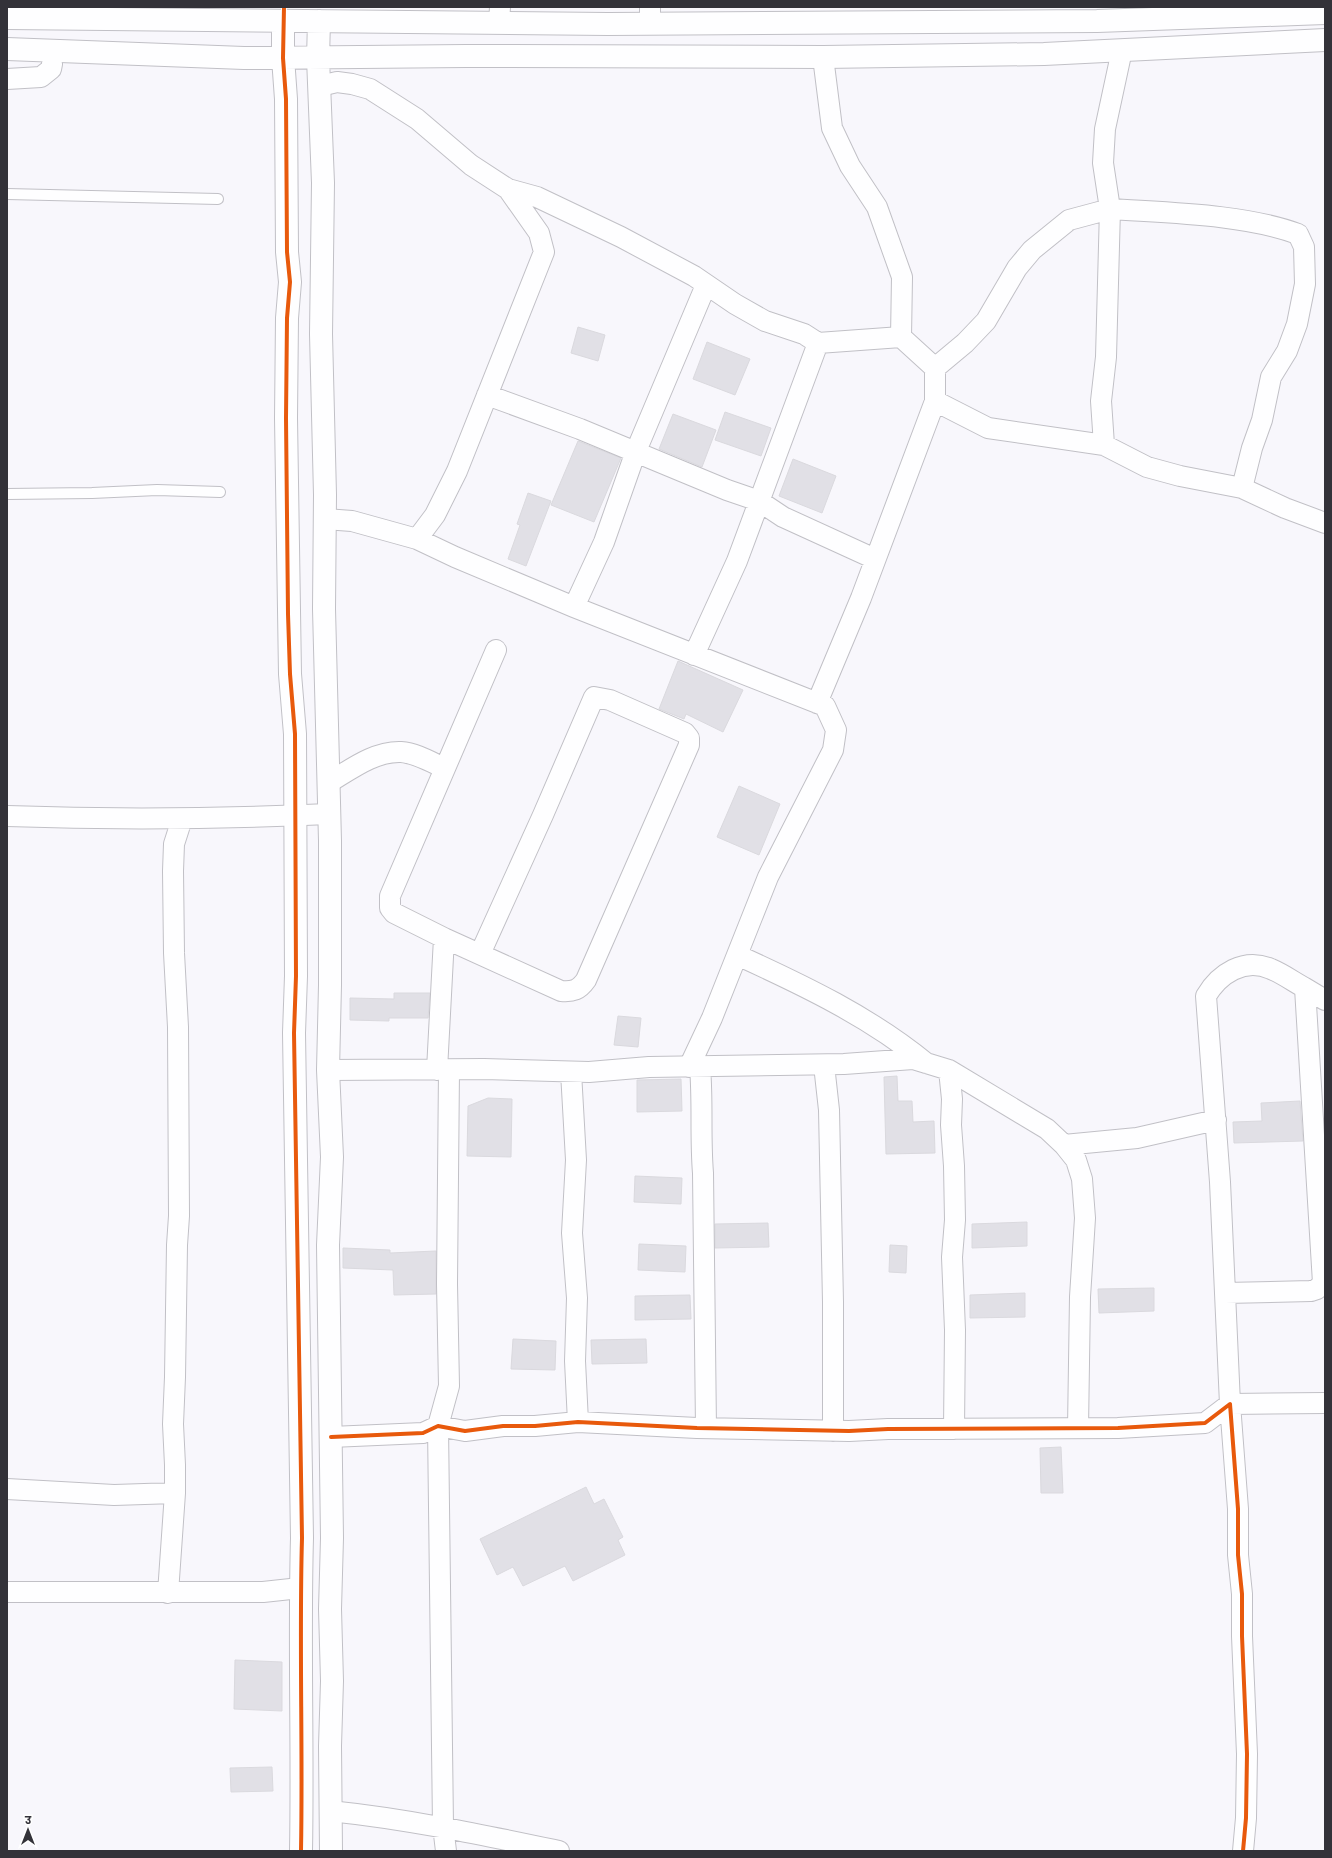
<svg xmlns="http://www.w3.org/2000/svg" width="1332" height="1858" font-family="Poppins,'Noto Sans Devanagari',sans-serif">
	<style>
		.building { fill: #e1e0e6; stroke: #dad9de }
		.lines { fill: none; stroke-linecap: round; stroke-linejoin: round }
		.service-casing { stroke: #c1c0c6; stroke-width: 12 }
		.minor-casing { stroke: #c1c0c6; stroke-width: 22 }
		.tertiary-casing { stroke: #c1c0c6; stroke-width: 24 }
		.service { stroke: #fefeff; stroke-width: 10 }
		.minor { stroke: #fefeff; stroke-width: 20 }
		.tertiary { stroke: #fefeff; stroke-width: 22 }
		.cycleway-casing { stroke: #fff; stroke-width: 6 }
		.cycleway { stroke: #e8590c; stroke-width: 4 }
	</style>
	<rect width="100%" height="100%" fill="#f8f7fc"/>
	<path class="building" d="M578 327 605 335 598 361 571 353Z
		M707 342 750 359 735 395 693 379Z
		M725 412 771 428 761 456 715 440Z
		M673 414 716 430 702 467 659 449Z
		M578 441 621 458 594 522 551 505Z
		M793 459 836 476 822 513 779 496Z
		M528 493 551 501 526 566 508 559 520 525 517 524Z
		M678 661 743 690 723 732 686 714 684 719 659 709Z
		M739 786 780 804 759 855 717 837Z
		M394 993H430L428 1018H389V1021L350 1020V998L394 999Z
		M618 1016 641 1018 638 1047 614 1045Z
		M897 1076 898 1101H912L913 1122 934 1121 935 1153 886 1154 884 1077Z
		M681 1079 682 1111 637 1112V1080Z
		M488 1098 512 1099 511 1157 467 1156 468 1106Z
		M1300 1101 1303 1141 1234 1143 1233 1122 1262 1121 1261 1103Z
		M635 1176 682 1178 681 1204 634 1202Z
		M1027 1222V1246L972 1248V1224Z
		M768 1223 769 1247 715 1248V1224Z
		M639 1244 686 1246 685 1272 638 1270Z
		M890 1245 907 1246 906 1273 889 1272Z
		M343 1248 390 1250V1253L436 1251V1294L394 1295 393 1270 343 1268Z
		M1154 1288V1311L1099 1313 1098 1289Z
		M1025 1293V1317L970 1318V1295Z
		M690 1295 691 1319 635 1320V1296Z
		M513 1339 556 1341 555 1370 511 1369Z
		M646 1339 647 1363 592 1364 591 1340Z
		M1061 1447 1063 1493H1041L1040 1448Z
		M586 1487 594 1504 604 1499 623 1537 618 1540 625 1555 573 1581 565 1566 523 1586 513 1567 497 1575 480 1539Z
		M235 1660 282 1662V1711L234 1709Z
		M272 1767 273 1791 231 1792 230 1768Z"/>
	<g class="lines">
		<g class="service-casing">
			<path id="service" d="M7 194 218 199
				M7 494 92 493 157 490 220 492"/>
		</g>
		<g class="minor-casing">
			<path id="minor" d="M650 7V24
				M499 23 500 7
				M1122 50 1105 129 1103 163 1110 209C1168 213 1244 214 1298 234L1304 247 1305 284 1297 324 1287 351 1271 377 1262 420 1252 448 1242 488 1285 508 1325 523
				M823 57 832 128 850 166 877 207 902 277 901 337
				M7 79 41 77 51 69 52 64
				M320 86 337 82 352 84 370 89 417 119 471 165 508 189 539 233 544 252 457 471 435 515 417 539
				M508 189 537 197 621 237 694 276 735 304 765 321 804 334 818 343 901 337 935 368
				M487 395 580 429 727 490 759 501 783 517 875 559
				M935 401 988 428 1104 445 1147 467 1180 476 1242 488
				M325 519 352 521 417 539 455 557 574 607 825 706 836 730 833 750 768 877 712 1018 689 1067
				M574 607 604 542 636 451 706 285
				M694 655 737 561 818 343
				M817 703 861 598 935 401V368L965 343 986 321 1017 268 1032 250 1069 220 1110 209 1106 357 1101 401 1104 445
				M328 783C350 770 374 751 401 752 416 753 431 762 444 768
				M7 816C115 820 222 819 329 814
				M444 938 561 991C573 992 579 990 586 980L689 745V738L685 733 610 700 594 697 543 815 480 954
				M737 955C803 985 870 1017 926 1063
				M1305 988 1325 1000
				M824 1065 829 1110 833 1302V1431
				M700 1067C703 1103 700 1137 703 1173L706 1428
				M328 1070 484 1069 589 1072 649 1067 844 1064 913 1059 949 1070 1047 1129 1064 1145 1076 1160 1082 1179 1085 1218 1080 1297 1078 1428
				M437 1070 444 938 394 913 390 908V896L496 650
				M949 1070 952 1099 951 1125 954 1166 955 1220 952 1257 955 1330 954 1429
				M571 1072 576 1160 572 1233 577 1298 575 1361 578 1422
				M1064 1145 1137 1138 1216 1120
				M1225 1293 1311 1291 1317 1289 1323 1283 1305 988C1294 982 1283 974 1271 969 1244 957 1219 974 1206 996L1220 1182 1230 1404 1325 1403
				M331 1437 423 1433 438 1426 465 1431 503 1426H535L578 1422 697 1428 849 1431 888 1429 1118 1428 1205 1423 1230 1404 1238 1509V1555L1242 1594V1636L1247 1754 1246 1818 1243 1851
				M7 1489 114 1495 175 1493
				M7 1592H263L300 1588
				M168 1593 175 1493V1465L173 1424 175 1377 177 1245 179 1216 178 1027 174 953 173 871 174 844 182 819
				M330 1811C408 1819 483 1835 559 1851
				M446 1851 443 1826 438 1426 449 1386 447 1284 449 1070"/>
		</g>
		<g class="tertiary-casing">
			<path id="tertiary" d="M7 18 608 24 1097 21 1325 13
				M283 21V58L286 99 287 252 290 282 287 318 286 418 290 674 295 734 296 976 294 1033 302 1538C299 1642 303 1747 301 1851
				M319 21 318 58 323 183 321 334 325 495 324 609 330 841V985L328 1070 332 1157 328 1245 332 1538 330 1609 332 1681 330 1746 331 1851
				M7 49 244 58 466 56 823 57 1044 54 1325 40"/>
		</g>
		<use href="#service" class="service"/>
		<use href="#minor" class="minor"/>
		<use href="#tertiary" class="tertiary"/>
		<g class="cycleway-casing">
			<path id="cycleway" d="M284 7 283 58 286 99 287 252 290 282 287 318 286 418 288 614 290 674 295 734 296 976 294 1033 302 1538C299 1642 303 1747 301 1851
				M331 1437 423 1433 438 1426 465 1431 503 1426H535L578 1422 697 1428 849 1431 888 1429 1118 1428 1205 1423 1230 1404 1238 1509V1555L1242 1594V1636L1247 1754 1246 1818 1243 1851"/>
		</g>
		<use href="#cycleway" class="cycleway"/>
	</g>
	<rect width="1332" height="1858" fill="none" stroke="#333239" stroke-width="16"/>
	<g transform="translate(28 1830)" stroke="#ffffff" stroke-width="3" paint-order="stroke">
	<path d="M0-3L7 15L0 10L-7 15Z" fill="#333239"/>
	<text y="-6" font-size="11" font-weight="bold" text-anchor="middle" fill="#333239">उ</text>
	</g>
</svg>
